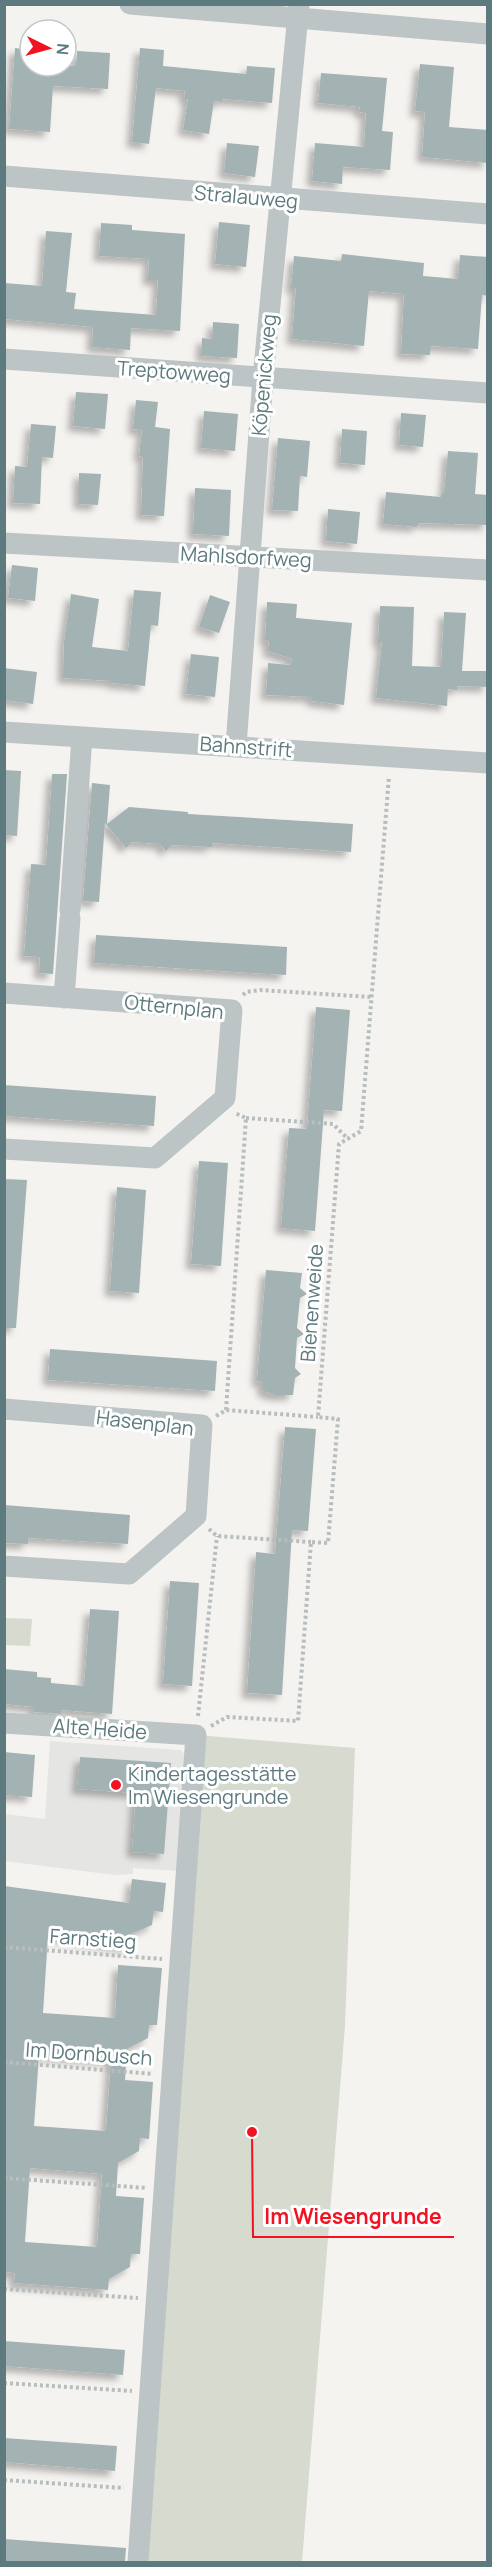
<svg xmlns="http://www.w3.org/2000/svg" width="492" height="2567" font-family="Manrope,sans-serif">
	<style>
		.built { fill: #e5e5e4 }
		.green { fill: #d6dacf }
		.building { fill: #a3b2b3; fill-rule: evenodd; filter: url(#shadow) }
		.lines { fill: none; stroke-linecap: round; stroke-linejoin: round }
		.path { stroke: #b8bdbe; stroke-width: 4; stroke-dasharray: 3 3; stroke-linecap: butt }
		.minor { stroke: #bcc4c5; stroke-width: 21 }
		.poi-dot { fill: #f31221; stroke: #fff; stroke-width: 2 }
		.labels { text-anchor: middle; stroke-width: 6; stroke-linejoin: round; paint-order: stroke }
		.street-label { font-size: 20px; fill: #5d7a7e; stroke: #fff }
		.poi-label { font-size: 20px; fill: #5d7a7e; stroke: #fff; text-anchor: start }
		.leader { fill: none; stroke: #f31221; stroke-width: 2 }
		.callout-dot { fill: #f31221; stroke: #fff; stroke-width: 2 }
		.callout-label { font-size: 21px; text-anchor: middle; font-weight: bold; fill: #f31221; stroke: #fff; stroke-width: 6; stroke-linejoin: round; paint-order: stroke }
	</style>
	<defs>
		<filter id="shadow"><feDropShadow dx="-5.5" dy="5.5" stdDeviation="3" flood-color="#0004"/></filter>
	</defs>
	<rect width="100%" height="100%" fill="#f5f3f0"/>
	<path class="built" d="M50 1741 180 1750 184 1753 186 1756 179 1871 133 1868V1874L114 1875 5 1861V1814L45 1819Z"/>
	<path class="green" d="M5 1618 32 1619 30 1646 5 1645Z
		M196 1735 355 1748 345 2026 302 2562H138Z"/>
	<path class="building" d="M15 48 30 50V66H76L77 51 110 53 108 89 53 86 50 132 9 129Z
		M140 48 164 50 163 66 246 74 247 66 275 68 272 103 222 99V102L214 101 209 134 183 130 188 99H184L185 91 156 88 149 144 132 142Z
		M420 64 454 67 449 127 488 130V163L422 157 425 112 415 111Z
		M321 73 387 78 382 131 393 132 390 170 343 167 342 184 312 181 315 143 364 147 366 113 359 112 360 107 318 103Z
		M227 143 259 146 255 177 224 173Z
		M219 222 250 225 246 267 215 264Z
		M101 223 132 225V230L185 234 180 331 131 328 130 350 92 347 93 327 4 319V283L42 286 46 231 72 233 66 292 76 293 74 309 156 315 158 280H148L149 259 99 256Z
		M342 254 424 263 423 276 458 279 460 255 488 257V296L482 295 478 349 431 346 430 355 401 354 404 294 369 291 364 346 292 339 296 288H291L294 256 341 261Z
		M213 322 239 324 237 358 201 356 202 338 212 339Z
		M76 392 108 394 105 429 73 426Z
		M136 400 158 402 155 427 170 429 164 516 141 515 143 457 139 456 142 430 133 429Z
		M204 411 238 414 235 451 201 448Z
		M401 413 426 415 423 447 399 445Z
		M31 424 56 426 53 458 42 457 40 504 13 503 15 466 27 467Z
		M342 429 367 431 365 465 340 463Z
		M278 438 310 441 307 477 300 476 298 511 272 510Z
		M448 451 478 453 475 494 488 495V525L418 523 417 527 383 524 386 492 441 497 442 492 444 493Z
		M79 473 101 474 98 505 79 504Z
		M195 488 231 490 229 536 193 534Z
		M328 509 360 512 357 544 326 541Z
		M12 565 38 568 35 601 8 598Z
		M134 590 161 592 158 626 151 625 145 686 112 683V681L63 678 64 642 71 594 99 599 92 647 128 651Z
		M210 595 230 602 219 633 199 627Z
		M267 602 297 604 296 618 352 623 344 705 312 701V697L266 695 268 663 290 665 292 659 268 651 269 641 265 640Z
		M380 606 414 607 412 666 441 667 444 612 466 613 462 671H488V687L457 686V690L448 689 447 706 376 698 382 642H378Z
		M191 654 219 657 215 697 186 694Z
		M4 668 37 672 33 704 4 700Z
		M4 770 21 771 17 836 4 835Z
		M52 774H67L53 974 39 973 40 957 24 956 31 864 46 865Z
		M92 783 110 785 107 824 129 807 188 812V814L353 824 351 852 212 843V847L172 845 166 851 160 844 132 842 126 848 105 823 99 902 83 901Z
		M96 935 287 947 286 975 94 963Z
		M316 1007 350 1010 342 1111 324 1110 315 1231 281 1228 289 1128 307 1129Z
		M4 1085 156 1096 154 1126 4 1116Z
		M199 1161 228 1163 221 1266 191 1264Z
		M4 1179 27 1180 16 1328H4Z
		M117 1187 146 1190 139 1293 110 1291Z
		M266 1270 302 1273 300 1288 307 1294 300 1298 297 1328 304 1334 297 1338 295 1368 301 1374 295 1378 293 1395H275L263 1391V1382L257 1381Z
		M50 1349 217 1361 215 1391 48 1380Z
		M285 1427 316 1429 308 1531 292 1530 282 1695 247 1693 256 1552 275 1554Z
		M4 1505 130 1515 128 1544 28 1538V1544L4 1543Z
		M170 1581 199 1583 192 1686 163 1684Z
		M90 1609 119 1611 112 1714 61 1710V1714L34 1712V1707L4 1704V1669L37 1672V1677L51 1678V1683L84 1686Z
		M4 1752 35 1755 32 1797 4 1795Z
		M80 1757 171 1763 164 1854 132 1852 136 1793 77 1789Z
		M132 1879 166 1883 163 1912 154 1911 152 1925 131 1934 129 1947 48 1936 43 2013 115 2018 118 1965 162 1968 157 2025H149L148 2038 127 2049 125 2080 153 2082 149 2139 140 2138 139 2151 118 2163 116 2196 144 2198 140 2254H131L130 2267 109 2279 108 2290 14 2283 15 2273 4 2272V1886L129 1903ZM39 2055 111 2060 106 2131 34 2126ZM30 2168 102 2174 97 2247 25 2242Z
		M4 2341 125 2350 123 2375 4 2366Z
		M4 2438 117 2446 115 2471 4 2462Z
		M4 2539 126 2548 125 2562H4Z"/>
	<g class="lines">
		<path class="path" d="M243 995 246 992 260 990 371 997
			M246 1118 333 1124 348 1139
			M226 1410 246 1118 235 1113
			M216 1416 226 1410 318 1417
			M209 1529 217 1536 311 1542
			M198 1716 217 1536
			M211 1726 227 1717 298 1721 311 1542 328 1543 338 1419 318 1417 339 1144 361 1131 389 776
			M4 1947 162 1959
			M4 2062 153 2074
			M4 2178 147 2188
			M4 2289 138 2298
			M4 2383 132 2391
			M4 2480 124 2488"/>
		<path class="minor" d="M130 4 488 34
			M4 176 488 214
			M4 359 488 393
			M4 543 488 570
			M4 732 488 763
			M236 746 263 378 299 4
			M70 910 82 737
			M4 993 232 1010 225 1098 155 1158 4 1149
			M64 998 70 918
			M4 1409 202 1425 196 1516 129 1574 4 1566
			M4 1723 196 1735 138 2562"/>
	</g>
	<circle class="poi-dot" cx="116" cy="1785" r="6"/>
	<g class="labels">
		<g class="street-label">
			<text transform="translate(246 197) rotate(5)" y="7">Stralauweg</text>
			<text transform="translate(174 372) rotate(4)" y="7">Treptowweg</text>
			<text transform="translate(264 375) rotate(-85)" y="7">Köpenickweg</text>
			<text transform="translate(246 557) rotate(3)" y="7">Mahlsdorfweg</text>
			<text transform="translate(246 747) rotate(4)" y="7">Bahnstrift</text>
			<text transform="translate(174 1007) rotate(6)" y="7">Otternplan</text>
			<text transform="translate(312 1303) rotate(-86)" y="7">Bienenweide</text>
			<text transform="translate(145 1423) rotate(7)" y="7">Hasenplan</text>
			<text transform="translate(100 1729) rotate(4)" y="7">Alte Heide</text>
			<text transform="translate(93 1939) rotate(4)" y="7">Farnstieg</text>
			<text transform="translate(89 2054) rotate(4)" y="7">Im Dornbusch</text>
		</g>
		<g class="poi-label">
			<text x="128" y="1781">Kindertagesstätte<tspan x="128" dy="23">Im Wiesengrunde</tspan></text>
		</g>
	</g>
	<path class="leader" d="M252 2132L253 2237H454"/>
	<circle class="callout-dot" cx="252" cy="2132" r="6"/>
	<g class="callout-label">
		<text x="353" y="2224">Im Wiesengrunde</text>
	</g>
	<rect width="492" height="2567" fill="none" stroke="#5d7a7e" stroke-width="12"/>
	<g transform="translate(48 48) rotate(95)"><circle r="28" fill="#ffffff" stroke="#becacb" stroke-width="1.5"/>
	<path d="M0-4.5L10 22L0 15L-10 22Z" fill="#f31221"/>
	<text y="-9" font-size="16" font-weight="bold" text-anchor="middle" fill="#5d7a7e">N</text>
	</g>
</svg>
